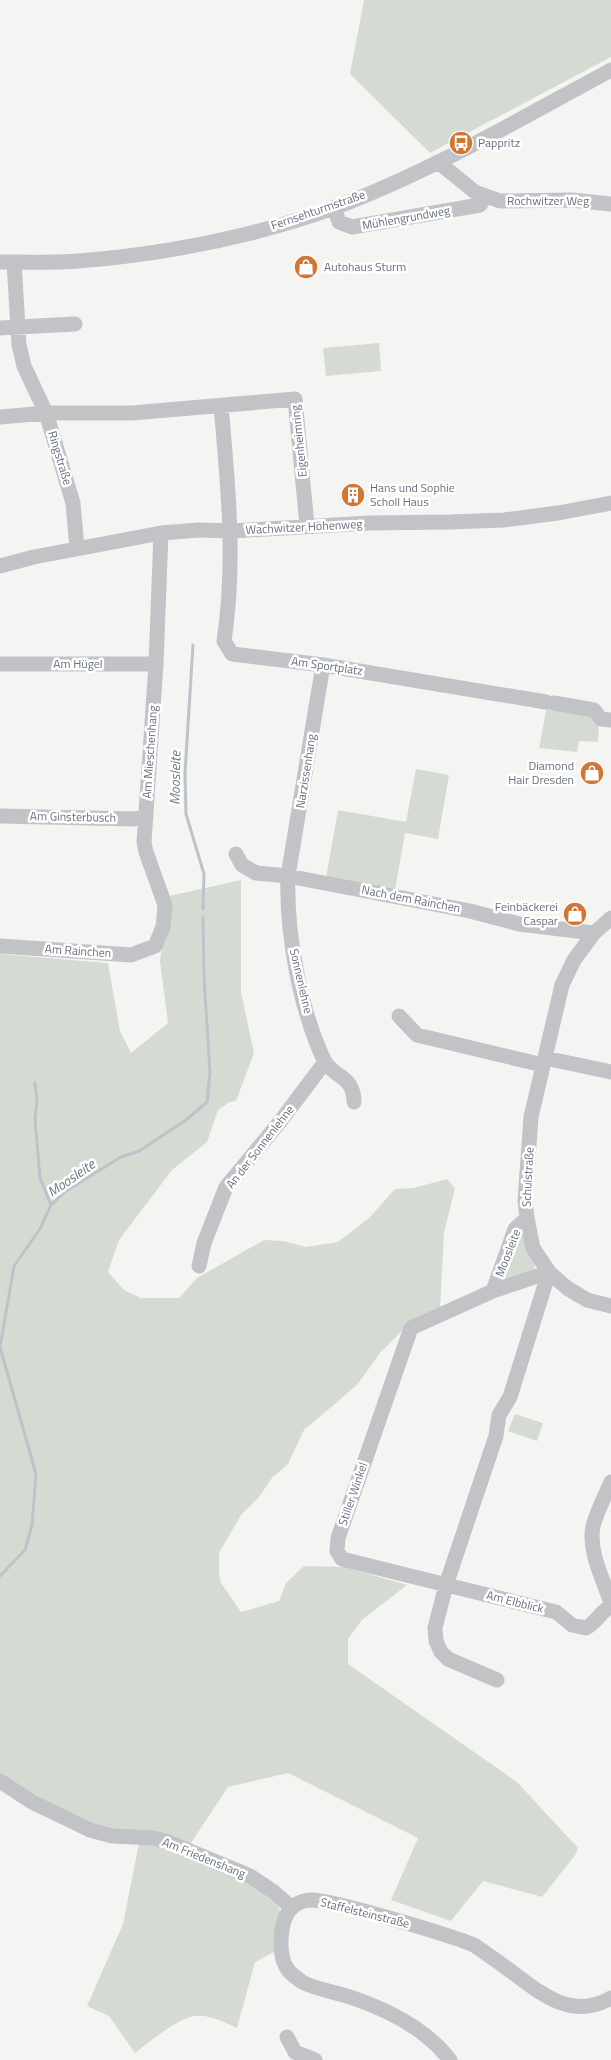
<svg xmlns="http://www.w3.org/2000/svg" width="611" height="2060" font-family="'Titillium Web',sans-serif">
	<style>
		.green { fill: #d5dbd3 }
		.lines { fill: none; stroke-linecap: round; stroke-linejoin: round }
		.stream { stroke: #bdc3c9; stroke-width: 3 }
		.minor { stroke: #c1c3c7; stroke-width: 15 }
		.labels { text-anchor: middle; stroke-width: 5; stroke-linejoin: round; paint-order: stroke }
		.poi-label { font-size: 12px; fill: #677080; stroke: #fff; text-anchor: start }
		.street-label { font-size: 12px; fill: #677080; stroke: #fff }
		.water-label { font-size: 14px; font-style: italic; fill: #687783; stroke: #fff }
	</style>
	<rect width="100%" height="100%" fill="#f4f5f2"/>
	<path class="green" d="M364 0H611V57L430 153 350 74Z
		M379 343 381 371 326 376 323 348Z
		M547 706 587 713 599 724 598 742 579 741 577 752 539 748Z
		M416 769 449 775 438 839 405 833 395 890 326 878 338 810 406 822Z
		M241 880V992L254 1053 236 1101 230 1102 218 1110 207 1142 172 1170 119 1240 108 1272 124 1290 141 1298H179L197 1278 264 1240 283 1241 306 1247 338 1242 369 1218 395 1189 414 1188 447 1179 455 1188 444 1233 440 1308 407 1326 380 1353 357 1385 304 1430 288 1464 272 1478 259 1497 241 1515 219 1553V1573L221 1583 241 1612 279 1601 286 1583 304 1566 345 1567 407 1585 362 1620 348 1639V1664L517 1782 578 1848 576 1854 542 1897 483 1881 451 1921 391 1900 418 1838 288 1773 228 1787 189 1846 92 1828 0 1775V954L108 963 120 1031 131 1053 168 1023 160 961 169 896Z
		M521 1229 536 1263 533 1272 503 1284Z
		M515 1414 543 1423 537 1441 508 1431Z
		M152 1841 248 1878 278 1905 281 1914 276 1951 255 1962 237 2028C224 2022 209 2014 195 2016 178 2018 149 2042 135 2053L109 2016 87 2006 123 1924 139 1843Z"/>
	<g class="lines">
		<path class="stream" d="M193 645 185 773 186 814 204 874 203 909
			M35 1083 37 1100 35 1119 40 1178 51 1205
			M0 1576 25 1550 32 1525 36 1474 0 1347 14 1266 40 1229 51 1205 66 1191 121 1157 139 1151 186 1120 207 1102 210 1073 204 977 203 917"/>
		<path class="minor" d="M438 162 475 192 500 201 572 200 611 204
			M334 207 339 222 352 227 480 205 485 197
			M0 262C26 262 53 263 79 261 166 254 252 237 334 208 430 172 520 119 611 70
			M14 262 19 345 24 366 46 413 73 503 77 549
			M0 328 75 324
			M221 406C228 485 236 563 224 641L232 654 323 665 546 702
			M0 417 46 413H132L295 399 307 526
			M0 566 34 557 161 533 199 530 231 531 370 523 450 522 504 520 558 513 611 503
			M0 664H156
			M323 665 288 876C286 933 300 1009 324 1060 333 1078 354 1075 354 1102
			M554 703 594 710 601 719 611 720
			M0 816 134 819 146 816
			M236 854 242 865 256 873 288 876 470 911 519 924 594 933
			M611 918 594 933 574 960 562 985 531 1117 525 1200 527 1218 533 1248 549 1272 567 1288 587 1300 611 1306
			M0 946 131 955 155 946 163 927 165 905 146 852 144 842 156 664 161 533
			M399 1016 417 1035 543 1065
			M545 1058 611 1072
			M527 1218 515 1229 493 1291 411 1328 338 1538 337 1551 342 1559 556 1612 572 1625 586 1628C597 1622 601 1611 611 1606
			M199 1266 204 1243 226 1187 279 1123 325 1062
			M493 1291 549 1272
			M611 1482C605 1496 597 1511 593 1526 588 1551 603 1579 611 1603
			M497 1680 448 1659 441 1652 436 1641 435 1628 446 1585 496 1436 499 1415 510 1397 549 1272
			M0 1781 32 1802 90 1830 112 1836 153 1838 168 1842 250 1876 274 1892 292 1908
			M287 2037 295 2052 315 2060
			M450 2060C427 2030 388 2010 353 1998 337 1992 317 1990 302 1982 298 1979 290 1973 288 1970 277 1955 279 1917 294 1906 299 1902 305 1900 312 1900 328 1901 344 1906 360 1910 394 1919 428 1929 461 1940L474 1945C487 1954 500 1963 512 1972 543 1995 572 2020 611 1998"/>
	</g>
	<defs>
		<g id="bus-disc" transform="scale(1.25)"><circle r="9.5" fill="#d07736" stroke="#fff"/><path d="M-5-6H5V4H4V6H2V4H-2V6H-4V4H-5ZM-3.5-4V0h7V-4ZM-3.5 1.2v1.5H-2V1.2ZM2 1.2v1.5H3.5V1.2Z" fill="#fff"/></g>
		<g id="shop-disc" transform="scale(1.25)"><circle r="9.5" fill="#d07736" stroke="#fff"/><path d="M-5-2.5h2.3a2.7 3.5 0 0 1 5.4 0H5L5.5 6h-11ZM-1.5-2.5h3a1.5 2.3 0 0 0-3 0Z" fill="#fff"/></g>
		<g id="building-disc" transform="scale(1.25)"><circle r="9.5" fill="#d07736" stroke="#fff"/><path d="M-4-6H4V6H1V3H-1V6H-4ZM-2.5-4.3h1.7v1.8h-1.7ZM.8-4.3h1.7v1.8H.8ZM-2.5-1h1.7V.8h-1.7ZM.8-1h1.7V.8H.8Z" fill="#fff"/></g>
	</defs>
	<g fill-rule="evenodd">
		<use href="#bus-disc" x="461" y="143"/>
		<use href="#shop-disc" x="306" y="267"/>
		<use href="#building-disc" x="353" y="495"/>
		<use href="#shop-disc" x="592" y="773"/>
		<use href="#shop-disc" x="575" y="914"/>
	</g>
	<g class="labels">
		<g class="poi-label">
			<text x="478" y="147">Pappritz</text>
			<text x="324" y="271">Autohaus Sturm</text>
			<text x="370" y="492">Hans und Sophie<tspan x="370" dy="14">Scholl Haus</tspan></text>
			<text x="574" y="770" text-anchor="end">Diamond<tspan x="574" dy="14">Hair Dresden</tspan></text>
			<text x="558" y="911" text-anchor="end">Feinbäckerei<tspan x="558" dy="14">Caspar</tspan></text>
		</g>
		<g class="street-label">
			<text x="548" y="205">Rochwitzer Weg</text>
			<text transform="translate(318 210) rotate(-19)" y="4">Fernsehturmstraße</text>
			<text transform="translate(406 218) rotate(-10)" y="4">Mühlengrundweg</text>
			<text transform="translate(299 441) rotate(-96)" y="4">Eigenheimring</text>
			<text transform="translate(60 458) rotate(73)" y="4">Ringstraße</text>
			<text transform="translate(304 527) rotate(-3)" y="4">Wachwitzer Höhenweg</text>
			<text x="78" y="668">Am Hügel</text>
			<text transform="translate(327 666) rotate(8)" y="4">Am Sportplatz</text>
			<text transform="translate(150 752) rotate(-86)" y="4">Am Mieschenhang</text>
			<text transform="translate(306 771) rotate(-81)" y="4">Narzissenhang</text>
			<text transform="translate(73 817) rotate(1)" y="4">Am Ginsterbusch</text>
			<text transform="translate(411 899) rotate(11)" y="4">Nach dem Rainchen</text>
			<text transform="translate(78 951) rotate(4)" y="4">Am Rainchen</text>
			<text transform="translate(301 981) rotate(77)" y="4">Sonnenlehne</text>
			<text transform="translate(260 1147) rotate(-52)" y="4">An der Sonnenlehne</text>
			<text transform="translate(528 1177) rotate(-87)" y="4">Schulstraße</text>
			<text transform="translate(508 1253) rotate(-69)" y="4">Moosleite</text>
			<text transform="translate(353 1494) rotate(-71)" y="4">Stiller Winkel</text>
			<text transform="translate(515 1602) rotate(14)" y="4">Am Elbblick</text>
			<text transform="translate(204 1858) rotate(22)" y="4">Am Friedenshang</text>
			<text transform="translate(365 1913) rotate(14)" y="4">Staffelsteinstraße</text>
		</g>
		<g class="water-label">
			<text transform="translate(175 778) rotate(-89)" y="5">Moosleite</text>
			<text transform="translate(71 1178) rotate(-35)" y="5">Moosleite</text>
		</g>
	</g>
</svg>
